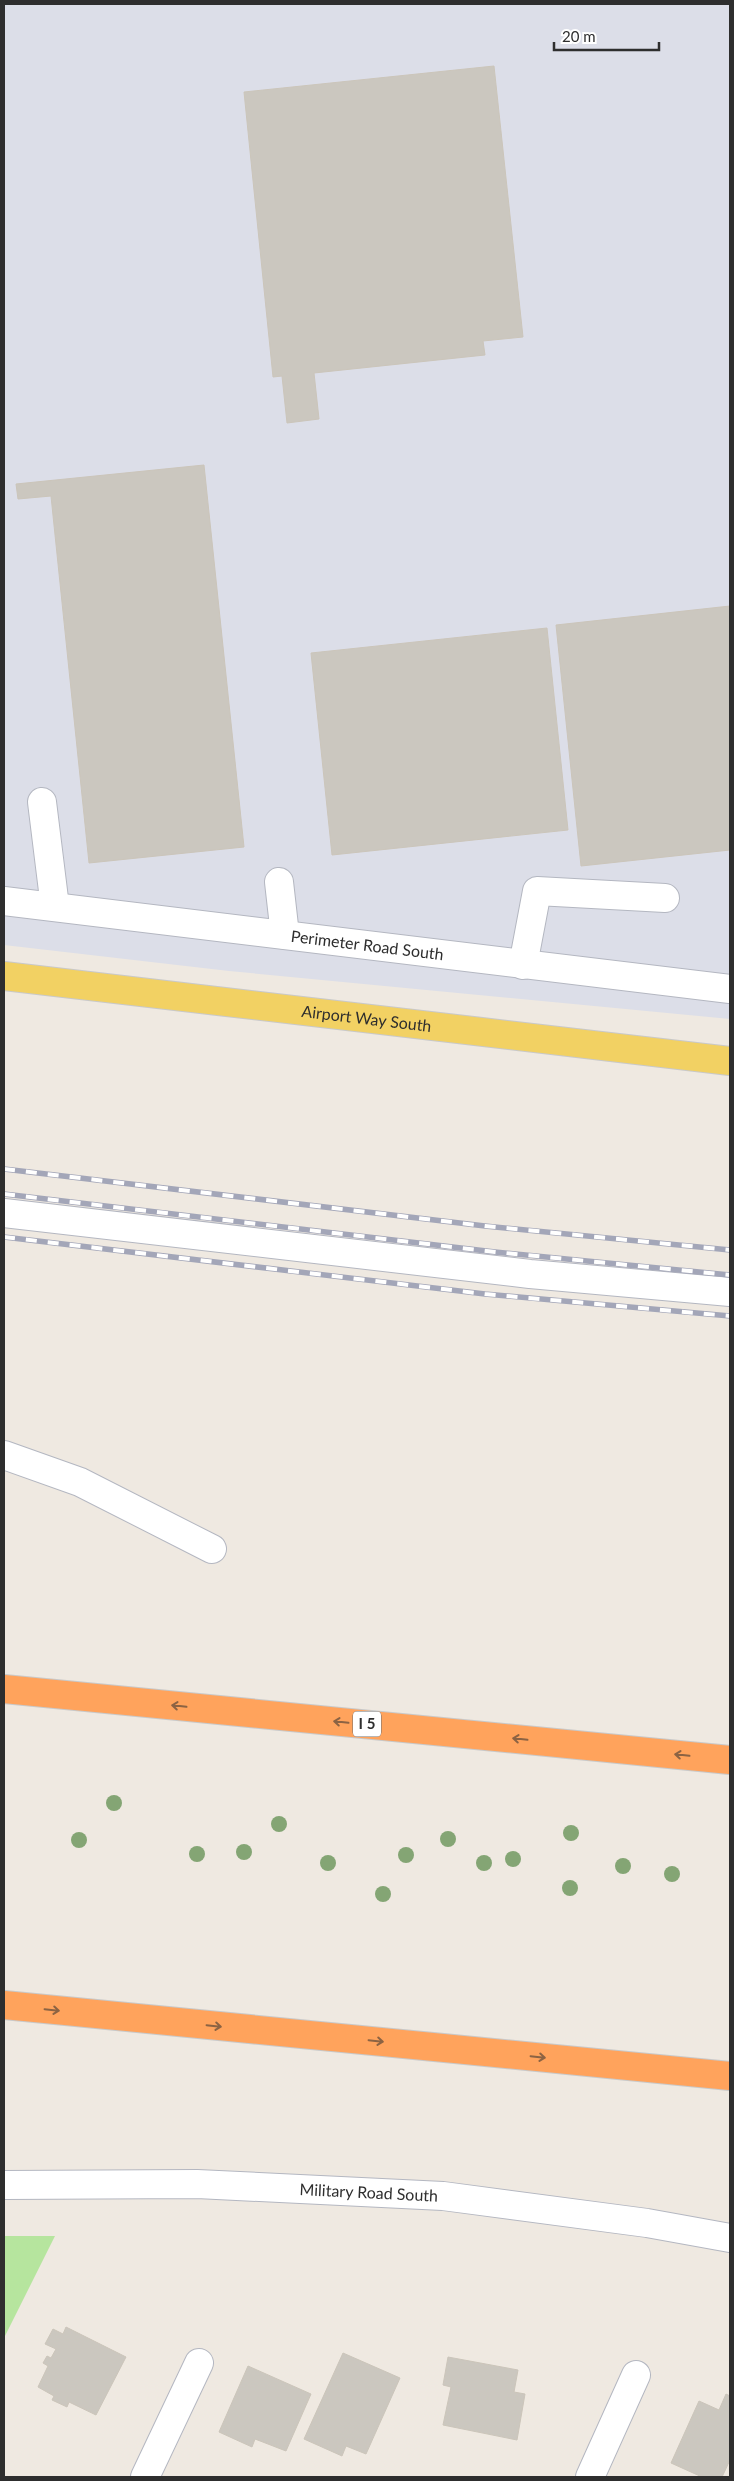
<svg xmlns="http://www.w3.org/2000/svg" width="734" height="2481" font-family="Lato,sans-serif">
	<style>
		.airport { fill: #dcdee8 }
		.green { fill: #b6e59e }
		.building { fill: #cbc7bf; stroke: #cbc5ba }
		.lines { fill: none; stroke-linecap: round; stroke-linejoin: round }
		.minor-casing { stroke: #b4b7c1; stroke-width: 30 }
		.major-casing { stroke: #c9c9c9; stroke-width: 30 }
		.highway-casing { stroke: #c9c9c9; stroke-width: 30 }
		.minor { stroke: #fff; stroke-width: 28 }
		.major { stroke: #f2d163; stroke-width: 28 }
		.highway { stroke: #ffa35c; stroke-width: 28 }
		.rail-casing { stroke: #a3a6b8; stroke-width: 5.5 }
		.rail { stroke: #fff; stroke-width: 4; stroke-dasharray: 11; stroke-linecap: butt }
		.tree { fill: #84a574 }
		.oneway { stroke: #8c6343 }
		.labels { text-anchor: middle; stroke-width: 4.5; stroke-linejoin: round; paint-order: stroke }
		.shield { fill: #fff; stroke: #6d6d6d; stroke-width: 1 }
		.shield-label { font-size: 15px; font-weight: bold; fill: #2e2e2e }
		.street-label { font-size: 16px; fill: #2e2e2e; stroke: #fff }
	</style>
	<rect width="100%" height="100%" fill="#efe9e1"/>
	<path class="airport" d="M4 4H730V1019L229 971 4 945Z"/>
	<path class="green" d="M4 2236H55L4 2338Z"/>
	<path class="building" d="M494 66 523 337 483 341 485 355 314 373 319 419 287 423 282 376 273 377 244 92Z
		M204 465 244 847 89 863 51 496 18 499 16 484Z
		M730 606V850L581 866 556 625Z
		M547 628 568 830 332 855 311 653Z
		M66 2327 126 2357 96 2415 69 2402 67 2407 52 2400 54 2396 38 2387 48 2366 43 2363 47 2356 51 2358 56 2349 45 2344 53 2329 63 2334Z
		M343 2353 400 2378 366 2454 346 2446 342 2456 304 2439Z
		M448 2357 518 2370 514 2392 525 2394 517 2440 443 2425 451 2387 443 2385Z
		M248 2366 311 2394 286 2451 255 2439 252 2447 219 2432Z
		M726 2394 730 2396V2460L722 2477H702L671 2463 699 2401 719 2410Z"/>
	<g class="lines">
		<g class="minor-casing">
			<g id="minor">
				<path d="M42 802 55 907"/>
				<path d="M279 882 285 935"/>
				<path id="s1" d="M4 901 730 989"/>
				<path d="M523 965 537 891 665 898"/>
				<path d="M4 1213 530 1274 730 1292"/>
				<path d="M4 1455 80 1482 212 1549"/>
				<path id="s2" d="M4 2185 197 2184 443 2196 647 2223 730 2238"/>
				<path d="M145 2477 199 2363"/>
				<path d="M590 2477 636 2375"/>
			</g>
		</g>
		<g class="major-casing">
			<g id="major">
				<path id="s3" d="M4 976 730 1061"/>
			</g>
		</g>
		<g class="highway-casing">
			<path id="highway" d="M4 1689 730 1760
				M4 2005 730 2076"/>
		</g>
		<use href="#minor" class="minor"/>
		<use href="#major" class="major"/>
		<use href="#highway" class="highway"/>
		<g class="rail-casing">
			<path id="rail" d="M4 1169 485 1226 730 1250
				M4 1194 495 1252 730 1275
				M4 1237 485 1294 730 1316"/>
		</g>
		<use href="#rail" class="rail"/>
	</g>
	<g class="tree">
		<circle cx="114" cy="1803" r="8"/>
		<circle cx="279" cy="1824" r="8"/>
		<circle cx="571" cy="1833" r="8"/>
		<circle cx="448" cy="1839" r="8"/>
		<circle cx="79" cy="1840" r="8"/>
		<circle cx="244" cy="1852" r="8"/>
		<circle cx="197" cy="1854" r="8"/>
		<circle cx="406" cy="1855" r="8"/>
		<circle cx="513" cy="1859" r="8"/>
		<circle cx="328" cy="1863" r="8"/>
		<circle cx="484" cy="1863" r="8"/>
		<circle cx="623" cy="1866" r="8"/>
		<circle cx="672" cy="1874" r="8"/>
		<circle cx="570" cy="1888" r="8"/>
		<circle cx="383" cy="1894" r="8"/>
	</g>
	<defs><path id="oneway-shaft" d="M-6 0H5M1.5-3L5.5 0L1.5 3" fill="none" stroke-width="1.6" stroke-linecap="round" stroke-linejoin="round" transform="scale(1.25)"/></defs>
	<g class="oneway">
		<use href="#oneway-shaft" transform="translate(179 1706) rotate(-174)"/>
		<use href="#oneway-shaft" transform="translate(341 1722) rotate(-174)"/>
		<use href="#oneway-shaft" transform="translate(520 1739) rotate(-174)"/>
		<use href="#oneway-shaft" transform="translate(682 1755) rotate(-174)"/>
		<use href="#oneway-shaft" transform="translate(52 2010) rotate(6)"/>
		<use href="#oneway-shaft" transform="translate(214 2026) rotate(6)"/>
		<use href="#oneway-shaft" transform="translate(376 2041) rotate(6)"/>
		<use href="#oneway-shaft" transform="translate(538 2057) rotate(6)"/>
	</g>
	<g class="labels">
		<rect class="shield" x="353" y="1711.5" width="28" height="25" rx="4"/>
		<g class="shield-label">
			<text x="367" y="1729">I 5</text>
		</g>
		<g class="street-label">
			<text dy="6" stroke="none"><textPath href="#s1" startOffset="366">Perimeter Road South</textPath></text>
			<text dy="6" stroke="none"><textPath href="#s3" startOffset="365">Airport Way South</textPath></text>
			<text dy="6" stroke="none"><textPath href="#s2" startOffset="365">Military Road South</textPath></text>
		</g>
	</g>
	<rect width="734" height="2481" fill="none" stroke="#2e2e2e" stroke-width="10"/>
	<path d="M554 42v8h105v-8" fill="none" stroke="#2e2e2e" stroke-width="2.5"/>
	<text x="562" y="42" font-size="15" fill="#2e2e2e" stroke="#ffffff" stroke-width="4" paint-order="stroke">20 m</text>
</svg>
